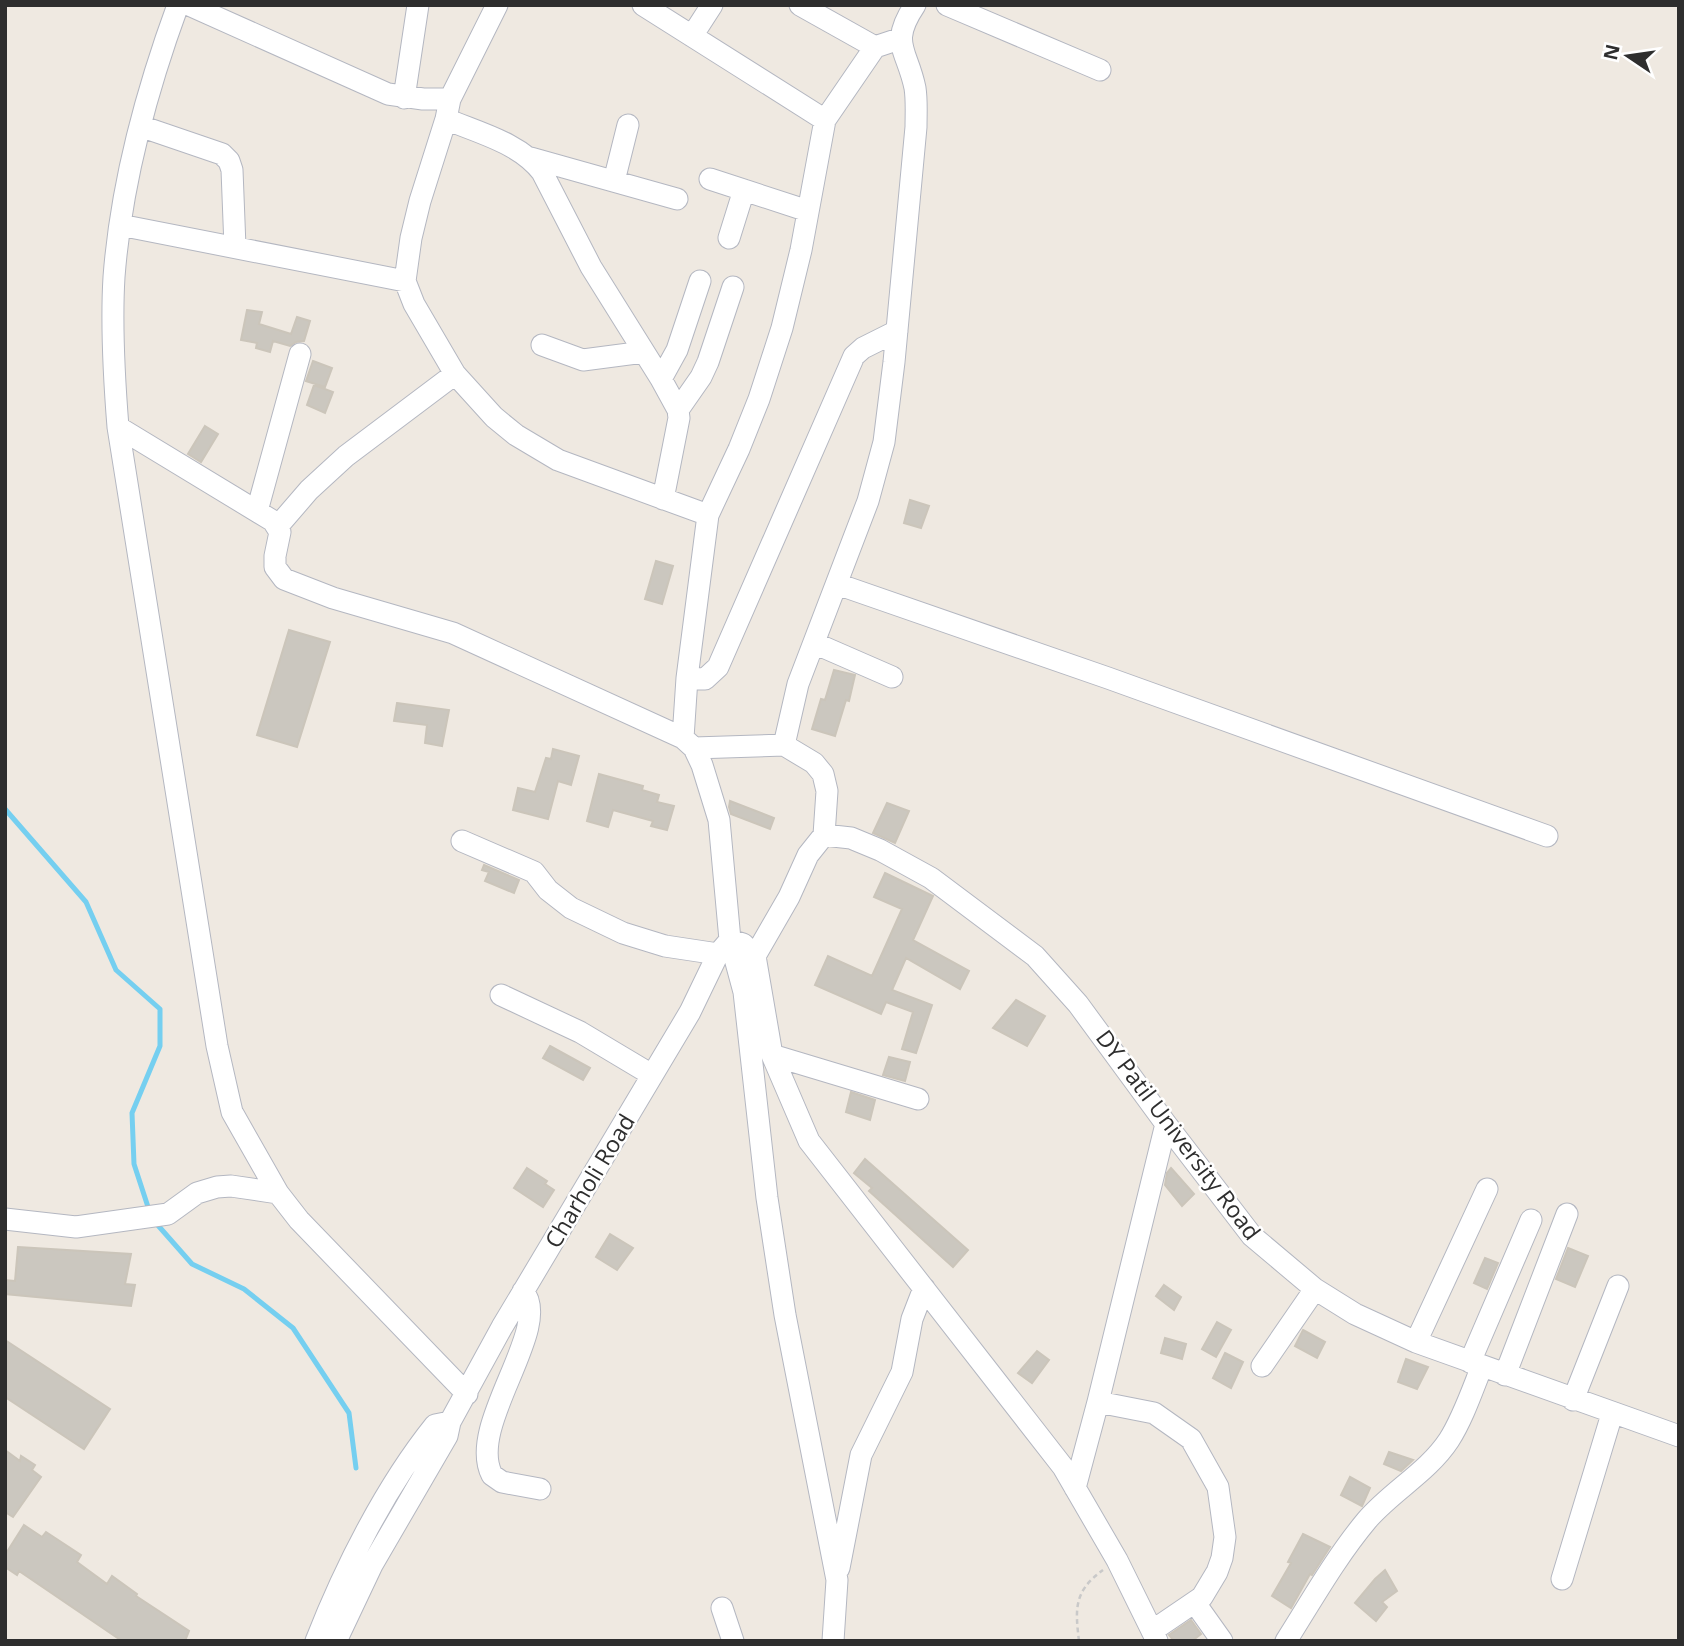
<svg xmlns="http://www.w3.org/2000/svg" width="1684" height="1646" font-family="'Open Sans',sans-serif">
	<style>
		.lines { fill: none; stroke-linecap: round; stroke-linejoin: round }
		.stream { stroke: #75cff0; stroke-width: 5 }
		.building { fill: #cbc7bf; stroke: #cbc5ba; stroke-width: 2 }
		.minor-casing { stroke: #b4b7c1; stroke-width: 23 }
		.path { stroke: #c9c9c9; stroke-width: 2.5; stroke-dasharray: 5 3.5; stroke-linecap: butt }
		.minor { stroke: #fff; stroke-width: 21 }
		.labels { text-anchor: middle; stroke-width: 5; stroke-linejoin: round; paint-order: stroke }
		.street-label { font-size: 23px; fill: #2e2e2e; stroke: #fff }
	</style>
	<rect width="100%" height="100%" fill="#efe9e1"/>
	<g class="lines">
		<path class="stream" d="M5 809 86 902 116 970 160 1009V1046L132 1113 134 1164 149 1210
			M155 1222 192 1264 244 1289 293 1328 349 1413 356 1468"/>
	</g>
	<path class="building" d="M247 310 262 312 259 324 291 334 297 317 310 321 304 341 296 342 290 346 273 341 270 352 256 348 257 343 241 340Z
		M313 361 332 368 325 387 306 381Z
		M314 385 333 392 325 413 307 405Z
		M205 426 218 434 201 462 188 454Z
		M910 500 929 506 921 528 904 523Z
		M656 561 673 566 662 604 645 599Z
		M289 630 330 642 297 747 257 735Z
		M834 670 855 675 849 701 846 700 835 736 812 729 821 699 825 700Z
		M397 703 449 710 442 746 425 743 427 725 394 721Z
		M553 749 579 756 571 785 558 781 548 819 513 810 518 788 535 792 546 758 551 759Z
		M599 774 643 786 642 790 659 795 657 802 674 806 667 830 651 826 653 821 613 810 608 827 587 821Z
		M730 801 774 818 770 829 731 814 729 807Z
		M887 803 909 811 895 843 873 833Z
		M484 865 519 880 514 893 485 881 489 872 482 870Z
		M885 873 933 896 913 940 969 971 960 989 906 958 892 990 932 1005 916 1053 902 1049 913 1012 886 1002 881 1014 815 985 828 956 872 976 902 909 874 897Z
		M1016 1000 1045 1016 1027 1046 993 1028Z
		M550 1046 590 1068 583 1080 543 1058Z
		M889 1057 910 1062 905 1081 883 1075Z
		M851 1092 875 1100 870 1120 846 1112Z
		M865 1159 968 1250 953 1267 869 1191 872 1188 854 1173Z
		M527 1168 547 1181 545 1184 554 1190 543 1207 514 1188Z
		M1171 1168 1194 1194 1182 1206 1165 1185 1167 1173Z
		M610 1234 633 1248 617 1270 596 1257Z
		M18 1247 131 1254 125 1284 135 1285 131 1306 5 1294V1280L15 1281Z
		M1568 1248 1588 1256 1575 1287 1556 1279Z
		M1485 1258 1498 1263 1487 1289 1474 1283Z
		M1164 1285 1181 1297 1174 1310 1156 1296Z
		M1217 1322 1231 1330 1216 1357 1202 1349Z
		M1303 1330 1325 1342 1317 1358 1295 1346Z
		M1165 1338 1186 1344 1182 1359 1161 1353Z
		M5 1340 110 1409 84 1449 5 1397Z
		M1037 1351 1049 1360 1032 1383 1018 1373Z
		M1225 1353 1243 1362 1231 1388 1213 1378Z
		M1406 1359 1428 1367 1417 1389 1398 1382Z
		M5 1450 20 1461 21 1456 35 1465 32 1470 41 1477 13 1517 5 1512Z
		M1389 1452 1413 1460 1401 1471 1384 1464Z
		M1350 1477 1370 1488 1362 1506 1341 1495Z
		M24 1525 42 1537 46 1532 81 1555 77 1562 107 1584 112 1576 137 1594 136 1596 189 1631 185 1641H122L19 1571 17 1575 5 1567V1555Z
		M1303 1534 1330 1547 1312 1575 1310 1574 1291 1608 1272 1596 1291 1563 1288 1562Z
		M1385 1570 1397 1591 1382 1602 1387 1607 1376 1621 1355 1603 1375 1579Z
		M1191 1620 1201 1634 1192 1641H1174L1169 1635Z"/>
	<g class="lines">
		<g class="minor-casing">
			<path id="minor" d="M178 5C146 92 121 185 114 277 111 327 114 377 118 427L217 1046 232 1112 278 1193 299 1220 467 1394
				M189 5 388 94 423 99H450
				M497 5 450 99 446 119 420 201 411 238 405 281 414 304 455 374 494 417 516 435 558 460 708 515
				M643 5 825 120 801 250 782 328 759 399 739 449 708 515 687 678 683 738
				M800 5 875 47
				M947 5 1100 70
				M692 36 712 5
				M404 98 418 5
				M446 119C479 133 520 143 542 172L591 267 661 379 678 410 679 418 663 499
				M825 120 875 47 899 39
				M140 126 222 154 229 161 232 170 235 247
				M531 158 677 199
				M710 179 808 211
				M614 181 628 125
				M120 225 405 281
				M729 238 744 190
				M542 345 583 360 644 352
				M661 379 677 350 700 281
				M678 410 701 377 708 362 733 287
				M118 427 273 521 280 532 275 556V567L284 579 333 598 453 633 683 738 694 748 702 765 719 820 730 940 744 992 767 1198 785 1315 837 1580 833 1641
				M257 511 300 354
				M278 526 309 490 346 456 455 374
				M837 584 1108 678 1547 836
				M814 643 892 677
				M687 678 705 679 718 667 854 356 863 348 897 331
				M694 748 784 745 798 684 868 501 884 442 894 362 916 127C916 114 917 101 915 88 907 49 889 44 915 5
				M824 835 851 838 880 850 931 878 1035 956 1078 1004 1166 1124 1252 1236 1315 1289 1355 1314 1416 1342 1679 1436
				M462 841 534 872 548 890 571 908 623 933 665 946 718 954
				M730 940 743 944 755 956 772 1055 809 1141 1063 1467 1117 1560 1157 1641
				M755 956 789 897 808 855 824 835 827 791 823 774 814 763 784 745
				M501 995 580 1032 652 1075
				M772 1055 918 1099
				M5 1219 76 1227 168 1214 197 1193 217 1187 231 1186 278 1193
				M523 1291C554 1328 466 1425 492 1475L502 1482 540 1489
				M1416 1342 1487 1189
				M1470 1362 1531 1220
				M1262 1366 1315 1289
				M1505 1375 1567 1214
				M1573 1400 1618 1286
				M1098 1402 1154 1413 1191 1439 1218 1487 1225 1537 1222 1558 1217 1572 1202 1597 1152 1631
				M1075 1488 1098 1402 1166 1124
				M839 1568 861 1455 902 1372 912 1319 924 1288
				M1562 1579 1612 1414
				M1195 1603 1222 1641
				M722 1608 733 1641
				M316 1641C345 1567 386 1486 435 1425L450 1422
				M336 1641 372 1565 447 1436 450 1422 502 1327 690 1012 718 954 730 940
				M1286 1641C1312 1600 1336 1557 1367 1520 1392 1491 1428 1472 1449 1440 1463 1418 1472 1391 1482 1366"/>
		</g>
		<path class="path" d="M1079 1641C1075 1608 1074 1591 1103 1570"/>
		<use href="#minor" class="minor"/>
	</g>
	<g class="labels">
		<g class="street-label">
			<text transform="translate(1178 1135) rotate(53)" y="8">DY Patil University Road</text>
			<text transform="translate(590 1181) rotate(-59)" y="8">Charholi Road</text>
		</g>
	</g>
	<rect width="1684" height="1646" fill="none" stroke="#2e2e2e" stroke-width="14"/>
	<g transform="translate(1628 56) rotate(283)" stroke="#ffffff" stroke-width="5" paint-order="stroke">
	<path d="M0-5L12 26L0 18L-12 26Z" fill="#2e2e2e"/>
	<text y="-10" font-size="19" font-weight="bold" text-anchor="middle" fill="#2e2e2e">N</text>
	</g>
</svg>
